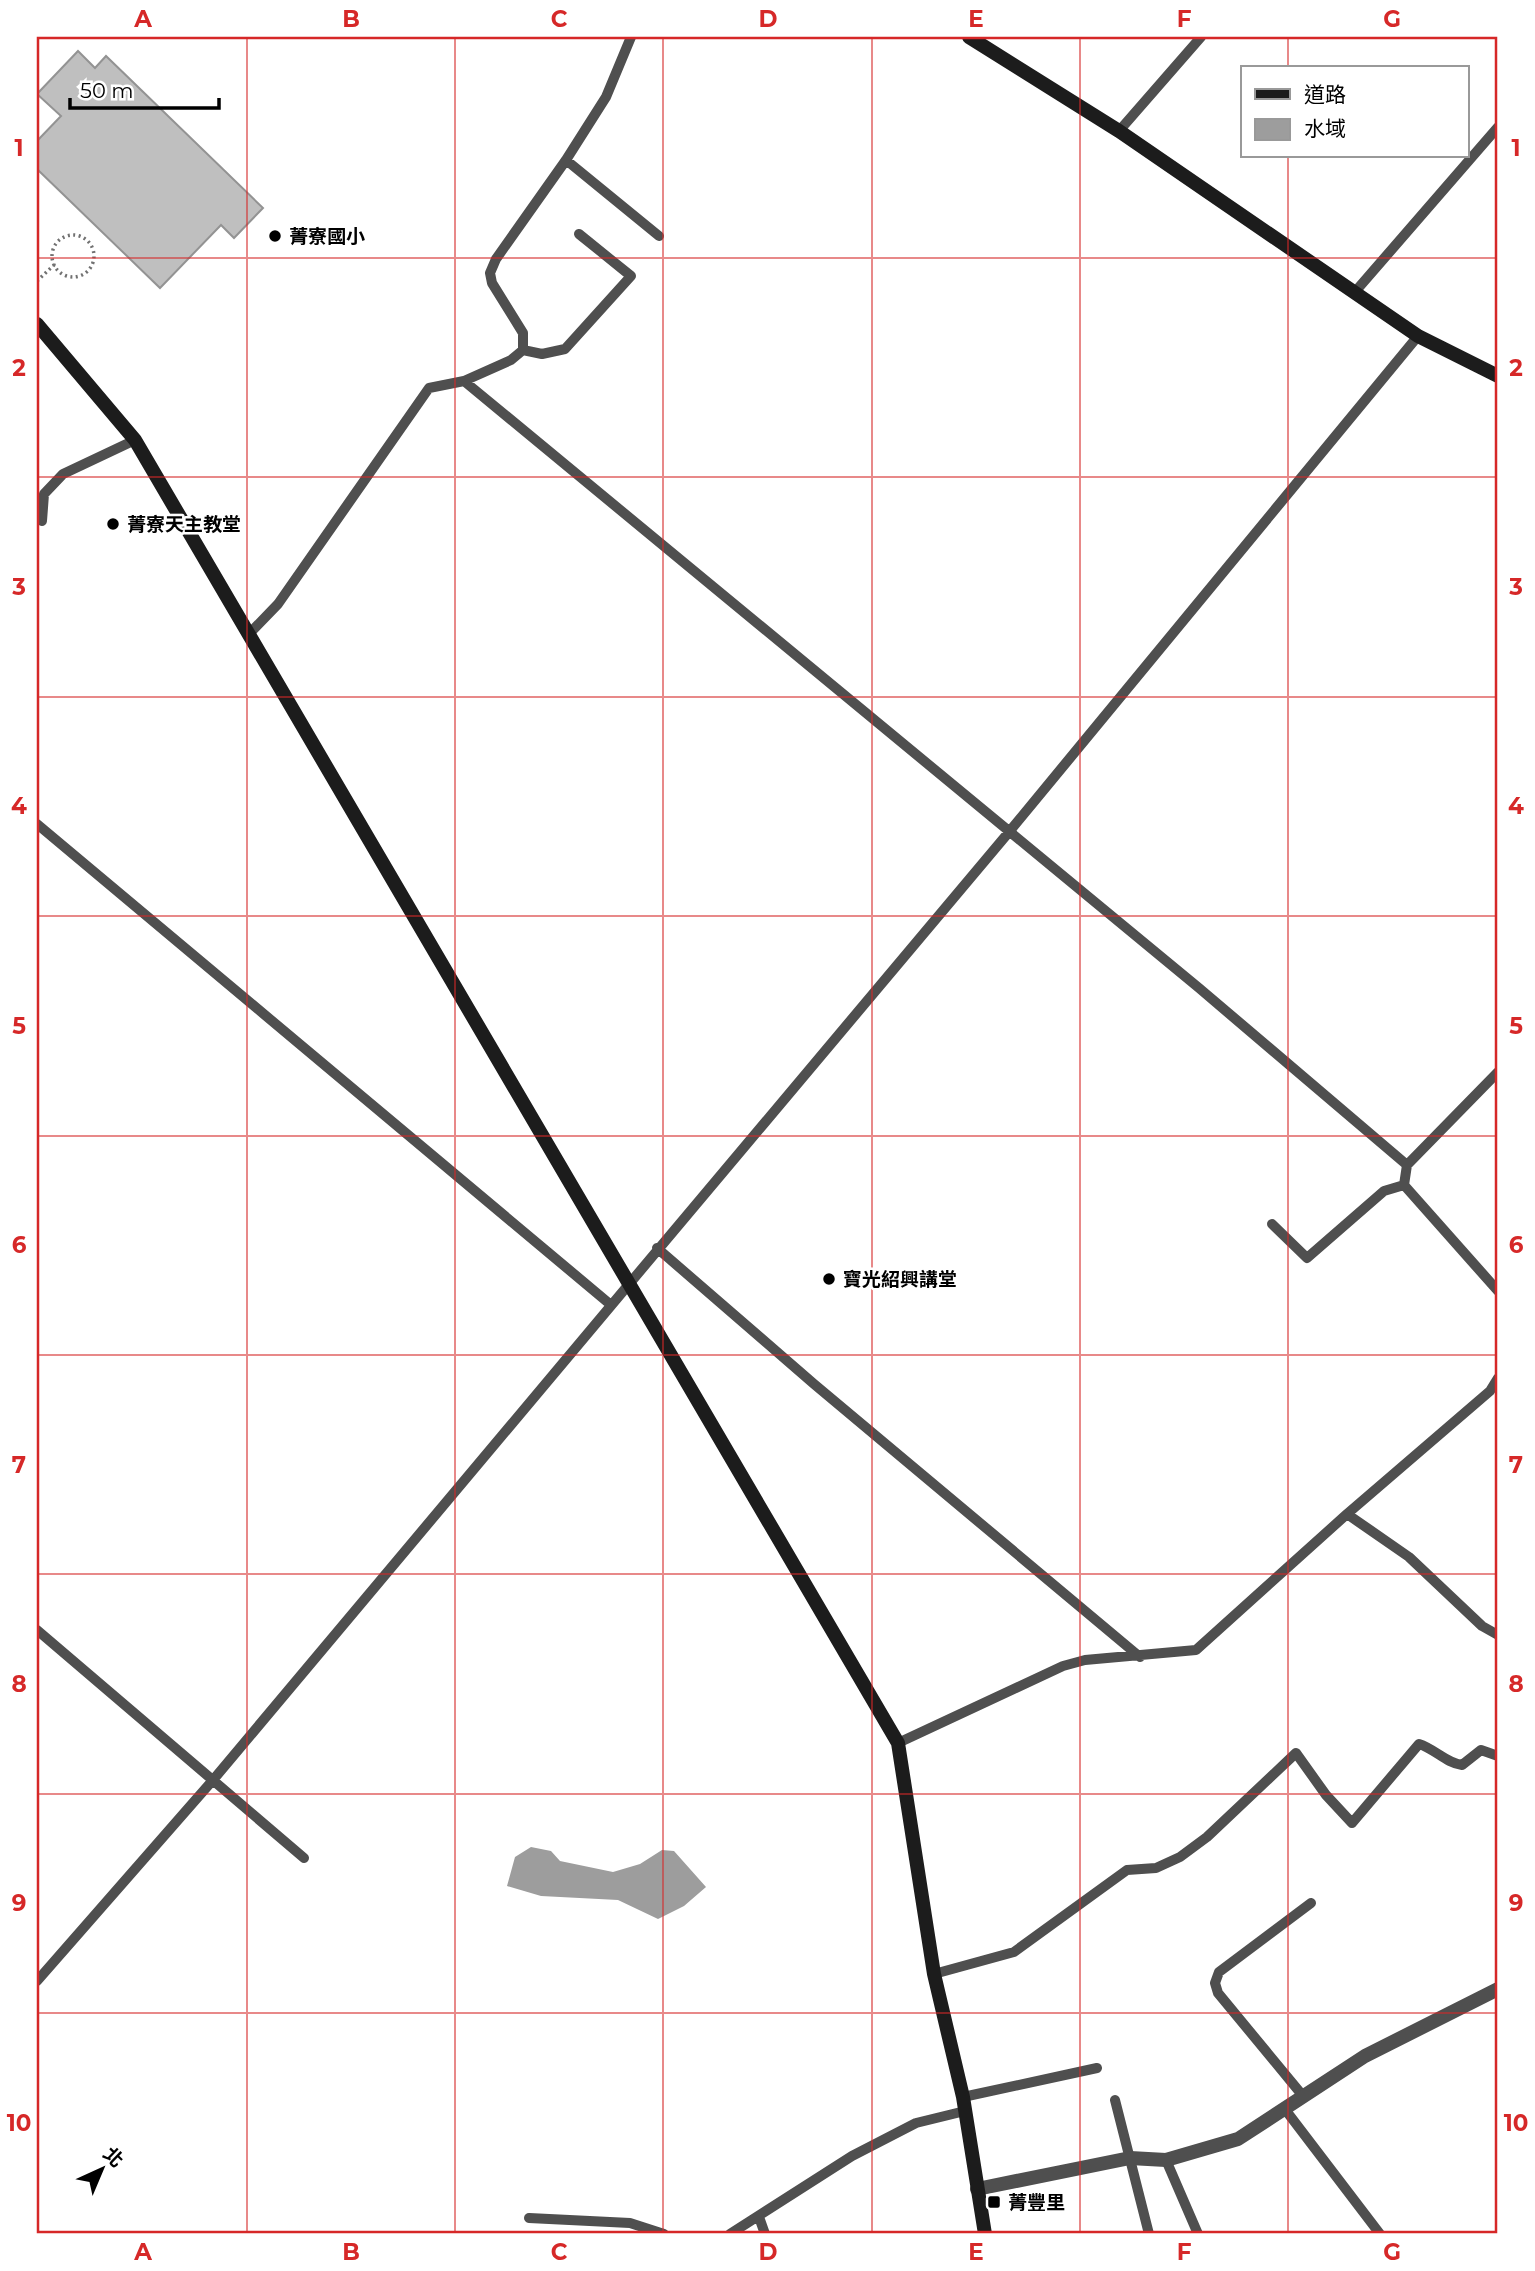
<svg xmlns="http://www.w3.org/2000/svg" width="1535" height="2271" font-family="Montserrat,'Noto Sans TC',sans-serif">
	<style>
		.water { fill: #9d9d9d }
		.building { fill: #bfbfbf; stroke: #939393; stroke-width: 2 }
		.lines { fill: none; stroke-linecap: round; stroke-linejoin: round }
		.path { stroke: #717171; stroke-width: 3.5; stroke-dasharray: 2 3.5; stroke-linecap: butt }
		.lane { stroke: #4f4f4f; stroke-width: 10 }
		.street { stroke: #4f4f4f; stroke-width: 14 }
		.secondary { stroke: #1c1c1c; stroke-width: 14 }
		.grid { fill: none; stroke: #d62828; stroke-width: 2; stroke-opacity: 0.55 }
		.poi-dot { fill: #000; stroke: #fff; stroke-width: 2.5 }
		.labels { text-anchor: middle; stroke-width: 5; stroke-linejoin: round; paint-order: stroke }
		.poi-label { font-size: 19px; font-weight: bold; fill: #000; stroke: #fff; text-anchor: start }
		.neatline { fill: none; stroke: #d62828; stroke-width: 2.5 }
		.grid-label { font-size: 23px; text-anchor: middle; font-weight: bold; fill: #d62828 }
	</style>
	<rect width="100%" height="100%" fill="#fff"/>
	<path class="water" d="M531 1847 551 1851 560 1861 613 1872 640 1864 662 1850 674 1851 706 1887 684 1906 658 1919 618 1900 541 1896 507 1886 515 1857Z"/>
	<path class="building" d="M78 51 95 68 106 56 263 208 234 238 221 225 160 288 37 169V141L61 116 37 94Z"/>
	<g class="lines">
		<path class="path" d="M52 256a21 21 0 1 1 42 0a21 21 0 1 1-42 0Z
			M37 281 55 264"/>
		<path class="lane" d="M1119 131 1201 37
			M566 160 659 236
			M1354 293 1498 127
			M523 350 542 354 565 349 631 276 579 234
			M464 381 511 360 523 350V333L492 283 490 273 496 259 566 160 606 97 631 37
			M42 521 44 494 63 474 135 440
			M249 634 278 604 429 388 464 381 1199 988 1407 1165
			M37 824 611 1305
			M1498 1072 1407 1165 1404 1185 1498 1291
			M1272 1224 1307 1258 1384 1191 1404 1185
			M657 1248 814 1384 1140 1657
			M1347 1514 1409 1557 1482 1626 1498 1635
			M37 1630 304 1858
			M898 1743 1063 1666 1085 1660 1196 1650 1347 1514 1490 1391 1498 1378
			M934 1974 1014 1952 1127 1870 1156 1868 1180 1857 1207 1837 1296 1753 1326 1795 1352 1823 1419 1744C1435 1749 1446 1763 1462 1765L1481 1750 1498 1756
			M37 1981 213 1780 630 1283 1009 832 1418 336
			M1303 2096 1218 1993 1215 1983 1219 1972 1311 1903
			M963 2097 1097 2068
			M1115 2100 1149 2234
			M1284 2108 1380 2234
			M1166 2160 1198 2234
			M759 2217 765 2234
			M529 2218 630 2223 664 2234
			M730 2234 852 2156 916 2123 965 2111"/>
		<path class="street" d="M977 2189 1130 2158 1166 2160 1238 2139 1365 2056 1498 1989"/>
		<path class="secondary" d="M969 37 1119 131 1418 336 1498 376
			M37 324 135 440 898 1743 934 1974 963 2097 985 2234"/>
	</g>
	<path class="grid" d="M247 37V2234M455 37V2234M663 37V2234M872 37V2234M1080 37V2234M1288 37V68M1288 156V2234M37 258H1498M37 477H1498M37 697H1498M37 916H1498M37 1136H1498M37 1355H1498M37 1574H1498M37 1794H1498M37 2013H1498"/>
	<g class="poi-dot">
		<circle cx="275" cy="236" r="7"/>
		<circle cx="113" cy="524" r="7"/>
		<circle cx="829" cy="1279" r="7"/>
		<rect x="987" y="2195" width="14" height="14" rx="3.5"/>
	</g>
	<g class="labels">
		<g class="poi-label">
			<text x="289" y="243">菁寮國小</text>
			<text x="127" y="531">菁寮天主教堂</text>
			<text x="843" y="1286">寶光紹興講堂</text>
			<text x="1008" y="2209">菁豐里</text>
		</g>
	</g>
	<rect width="1535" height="2271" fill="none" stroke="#ffffff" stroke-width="77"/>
	<rect x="1241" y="66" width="228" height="91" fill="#ffffff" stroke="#999999" stroke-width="2"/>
	<rect x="1255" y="89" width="35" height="10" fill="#1c1c1c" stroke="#999999" stroke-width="2"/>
	<text x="1304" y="102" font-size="21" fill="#000000">道路</text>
	<rect x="1255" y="119" width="35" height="21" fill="#9d9d9d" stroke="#999999" stroke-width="2"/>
	<text x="1304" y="136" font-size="21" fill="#000000">水域</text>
	<g transform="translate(102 2169) rotate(44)" stroke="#ffffff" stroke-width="5" paint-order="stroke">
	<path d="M0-5L12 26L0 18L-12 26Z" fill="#000000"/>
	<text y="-10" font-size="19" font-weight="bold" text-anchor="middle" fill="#000000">北</text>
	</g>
	<path d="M70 98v10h149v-10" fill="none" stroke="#000000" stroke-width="3.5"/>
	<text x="80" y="98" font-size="21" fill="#000000" stroke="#ffffff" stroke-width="5" paint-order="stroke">50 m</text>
	<rect x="38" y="38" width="1458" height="2194" class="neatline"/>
	<g class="grid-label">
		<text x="143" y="27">A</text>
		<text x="351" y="27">B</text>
		<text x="559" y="27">C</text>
		<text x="768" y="27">D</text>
		<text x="976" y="27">E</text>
		<text x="1184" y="27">F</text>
		<text x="1392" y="27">G</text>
		<text x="19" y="156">1</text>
		<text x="1516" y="156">1</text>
		<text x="19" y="376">2</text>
		<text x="1516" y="376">2</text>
		<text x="19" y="595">3</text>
		<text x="1516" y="595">3</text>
		<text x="19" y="814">4</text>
		<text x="1516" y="814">4</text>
		<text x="19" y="1034">5</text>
		<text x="1516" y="1034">5</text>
		<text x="19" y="1253">6</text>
		<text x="1516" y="1253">6</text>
		<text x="19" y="1473">7</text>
		<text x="1516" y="1473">7</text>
		<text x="19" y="1692">8</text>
		<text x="1516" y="1692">8</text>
		<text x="19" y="1911">9</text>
		<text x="1516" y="1911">9</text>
		<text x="19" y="2131">10</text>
		<text x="1516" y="2131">10</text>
		<text x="143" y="2260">A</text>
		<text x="351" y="2260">B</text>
		<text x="559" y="2260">C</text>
		<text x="768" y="2260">D</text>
		<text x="976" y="2260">E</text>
		<text x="1184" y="2260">F</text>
		<text x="1392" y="2260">G</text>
	</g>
</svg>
